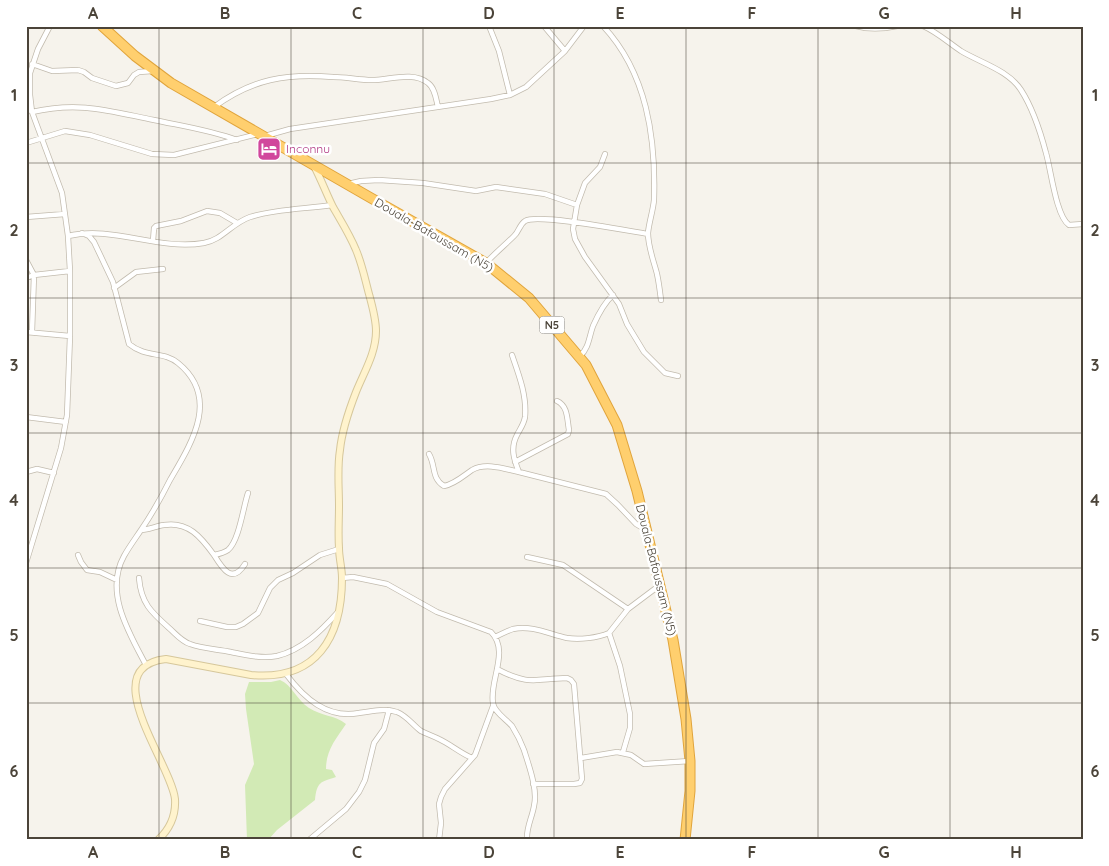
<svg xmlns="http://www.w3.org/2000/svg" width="1109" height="866" font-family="Quicksand,sans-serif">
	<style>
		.green { fill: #d2eab5 }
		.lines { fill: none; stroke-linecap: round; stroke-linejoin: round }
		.street-casing { stroke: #c2bbae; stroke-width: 6 }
		.secondary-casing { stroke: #d6c79b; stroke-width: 8 }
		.highway-casing { stroke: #e0a43c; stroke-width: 11 }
		.street { stroke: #fff; stroke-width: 4.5 }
		.secondary { stroke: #fff3cd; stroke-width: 6 }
		.highway { stroke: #ffcf6e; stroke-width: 9 }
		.grid { fill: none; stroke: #4b4439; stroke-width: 1; stroke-opacity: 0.55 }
		.labels { text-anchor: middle; stroke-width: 5; stroke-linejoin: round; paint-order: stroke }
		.shield { fill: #fff; stroke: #817c74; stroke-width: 1 }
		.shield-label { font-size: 11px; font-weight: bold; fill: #4b4439 }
		.hotel-label { font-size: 12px; fill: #b23c85; stroke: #fff; text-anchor: start }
		.street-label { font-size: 12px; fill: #4b4439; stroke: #fff }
		.neatline { fill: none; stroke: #4b4439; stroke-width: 2 }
		.grid-label { font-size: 16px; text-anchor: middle; font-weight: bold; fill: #4b4439 }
	</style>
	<rect width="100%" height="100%" fill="#f6f3ec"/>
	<path class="green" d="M280 680C292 685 297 700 309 708 321 716 335 715 346 724 336 739 326 750 326 769L332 770 336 777C320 782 317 782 315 800L277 830 268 840H247L245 785 254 764 246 709 245 694 249 682H271Z"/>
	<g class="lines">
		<g class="street-casing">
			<path id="street" d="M489 26 499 51 510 95
				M544 26 565 51
				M603 26C647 73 656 138 654 200 653 211 649 222 648 233 648 247 654 262 657 274 659 283 660 292 661 300
				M856 26C870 30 883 29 897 26
				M923 26C937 32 949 43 961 51 981 63 1008 70 1021 90 1032 107 1041 134 1046 153 1051 170 1056 216 1069 225L1083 224
				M32 64 52 71 78 70 84 72 92 78 116 86 128 83 134 75 139 72 153 71
				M26 107 32 112C79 101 109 111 154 120 182 126 210 130 237 140
				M214 107C252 79 287 73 333 77 346 77 359 80 372 80 389 80 413 71 428 83 435 88 436 99 438 107
				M265 136 290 129 491 99 510 95 526 87 565 51 584 26
				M26 143 65 131 90 135 152 154 174 155 258 134
				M605 154 600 167 585 183 577 205 573 229 575 239 585 257 619 304 627 324 644 352 665 373 678 376
				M348 184 361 181 379 180 423 183 476 191 496 187 545 194 577 205
				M26 217 65 214
				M82 233 89 236 94 242 113 282 129 344C146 358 164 351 178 363 221 398 191 444 170 480 161 498 152 514 141 530
				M68 236C113 225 158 251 204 243 222 240 232 223 250 217 275 209 305 209 332 205
				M153 241 154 228 156 226 181 221 207 211 220 213 237 223
				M26 260 34 275 32 332
				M486 263C495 253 505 245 514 236 519 232 519 225 525 221 538 213 628 231 648 234
				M26 278 34 275 70 271
				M114 288 136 272 163 269
				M26 332 70 336
				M512 355C519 375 527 396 525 417 524 424 520 429 517 435 510 448 514 460 519 472L606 494 618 505 636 524 646 530
				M580 356C589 348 589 337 593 326 597 317 605 302 613 295
				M26 417 66 422
				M429 454C436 466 431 478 444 486 455 484 463 476 472 470 486 462 505 469 519 472
				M515 462 568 434 569 430C567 419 568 406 557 401
				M26 472 37 469 54 473
				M78 555 81 562 87 570 100 572 117 580
				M214 555C222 568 232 585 245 564
				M527 557 563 565 628 609
				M26 563 61 448 67 415 70 336V271L68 236 62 193 32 112 30 95V73L38 49 50 26
				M139 578C141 603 151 612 169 628 176 634 181 641 190 644 203 649 218 649 231 652 246 655 262 659 277 656 302 650 321 631 338 612
				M342 578 353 577 387 584 437 612 491 632C510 651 489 681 493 703 494 712 506 719 512 726 517 734 521 742 524 750 529 766 538 790 534 806 532 818 526 828 527 840
				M200 621 227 627H236L243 624 258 613 270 588 278 580 293 573 320 555 339 549
				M609 633 620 666 630 714V728L623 752
				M495 637C501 634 507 631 513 629 532 625 549 634 567 638 579 640 597 638 609 633L628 609 660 585
				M146 665C129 633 104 592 124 556 129 547 135 539 141 530 149 530 156 526 164 525 188 521 201 537 214 555 219 554 224 553 228 550 239 541 243 508 248 493
				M497 669C529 686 535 679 567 678L571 680 574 684 582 779 580 783 574 784H533
				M286 674C304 698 327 719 359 713 371 711 385 708 397 712 407 716 413 725 421 731 427 734 433 736 439 739 450 744 460 753 472 758
				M581 758 617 752 631 755 644 764 690 761
				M309 840 346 809 359 792 365 780 374 743 384 729 389 710
				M439 840 441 823 439 804 441 797 445 789 475 755 493 706"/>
		</g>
		<g class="secondary-casing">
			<path id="secondary" d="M158 840C170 829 176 815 175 799 171 763 94 667 166 659L251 675C316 681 342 638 342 578 342 568 339 558 339 548 338 534 339 520 339 506 339 487 337 468 340 450 342 430 349 410 356 392 364 372 376 353 376 331 376 319 372 305 369 294 365 279 362 264 356 250 350 235 341 221 333 207 326 193 321 179 314 166"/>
		</g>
		<g class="highway-casing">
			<path id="highway" d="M102 26 135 56 171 83 371 198 486 263 529 298 586 365 617 425 637 491 673 640 686 719 690 761V791L685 840"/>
		</g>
		<use href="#street" class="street"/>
		<use href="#secondary" class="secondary"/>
		<use href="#highway" class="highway"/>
	</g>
	<path class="grid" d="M159 26V840M291 26V840M423 26V840M554 26V840M686 26V840M818 26V840M950 26V840M26 163H1083M26 298H1083M26 433H1083M26 568H1083M26 703H1083"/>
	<defs>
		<g id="hotel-square" transform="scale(1.25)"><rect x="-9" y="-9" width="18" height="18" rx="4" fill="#d1479c" stroke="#fff"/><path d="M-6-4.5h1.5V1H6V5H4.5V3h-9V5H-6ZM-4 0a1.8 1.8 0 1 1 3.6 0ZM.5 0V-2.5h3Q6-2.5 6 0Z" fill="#fff"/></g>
	</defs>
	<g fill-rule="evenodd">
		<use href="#hotel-square" x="269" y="149"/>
	</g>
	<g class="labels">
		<rect class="shield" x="539.5" y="316.5" width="25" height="17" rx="4"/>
		<g class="shield-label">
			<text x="552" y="329">N5</text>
		</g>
		<g class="hotel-label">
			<text x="286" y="153">Inconnu</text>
		</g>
		<g class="street-label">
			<text transform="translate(434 235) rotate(30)" y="4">Douala-Bafoussam (N5)</text>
			<text transform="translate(656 570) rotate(76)" y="4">Douala-Bafoussam (N5)</text>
		</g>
	</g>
	<rect width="1109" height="866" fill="none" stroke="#ffffff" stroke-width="55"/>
	<rect x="28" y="28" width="1054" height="810" class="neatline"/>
	<g class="grid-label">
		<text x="93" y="19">A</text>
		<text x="225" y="19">B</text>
		<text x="357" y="19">C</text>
		<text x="489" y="19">D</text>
		<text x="620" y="19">E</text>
		<text x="752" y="19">F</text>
		<text x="884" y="19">G</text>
		<text x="1016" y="19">H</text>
		<text x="14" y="101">1</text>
		<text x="1095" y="101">1</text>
		<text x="14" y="236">2</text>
		<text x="1095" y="236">2</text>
		<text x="14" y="371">3</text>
		<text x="1095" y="371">3</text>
		<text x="14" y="506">4</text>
		<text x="1095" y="506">4</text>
		<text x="14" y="641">5</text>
		<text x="1095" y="641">5</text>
		<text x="14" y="777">6</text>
		<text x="1095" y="777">6</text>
		<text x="93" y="858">A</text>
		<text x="225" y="858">B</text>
		<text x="357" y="858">C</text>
		<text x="489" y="858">D</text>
		<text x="620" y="858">E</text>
		<text x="752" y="858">F</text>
		<text x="884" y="858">G</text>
		<text x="1016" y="858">H</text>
	</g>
</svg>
